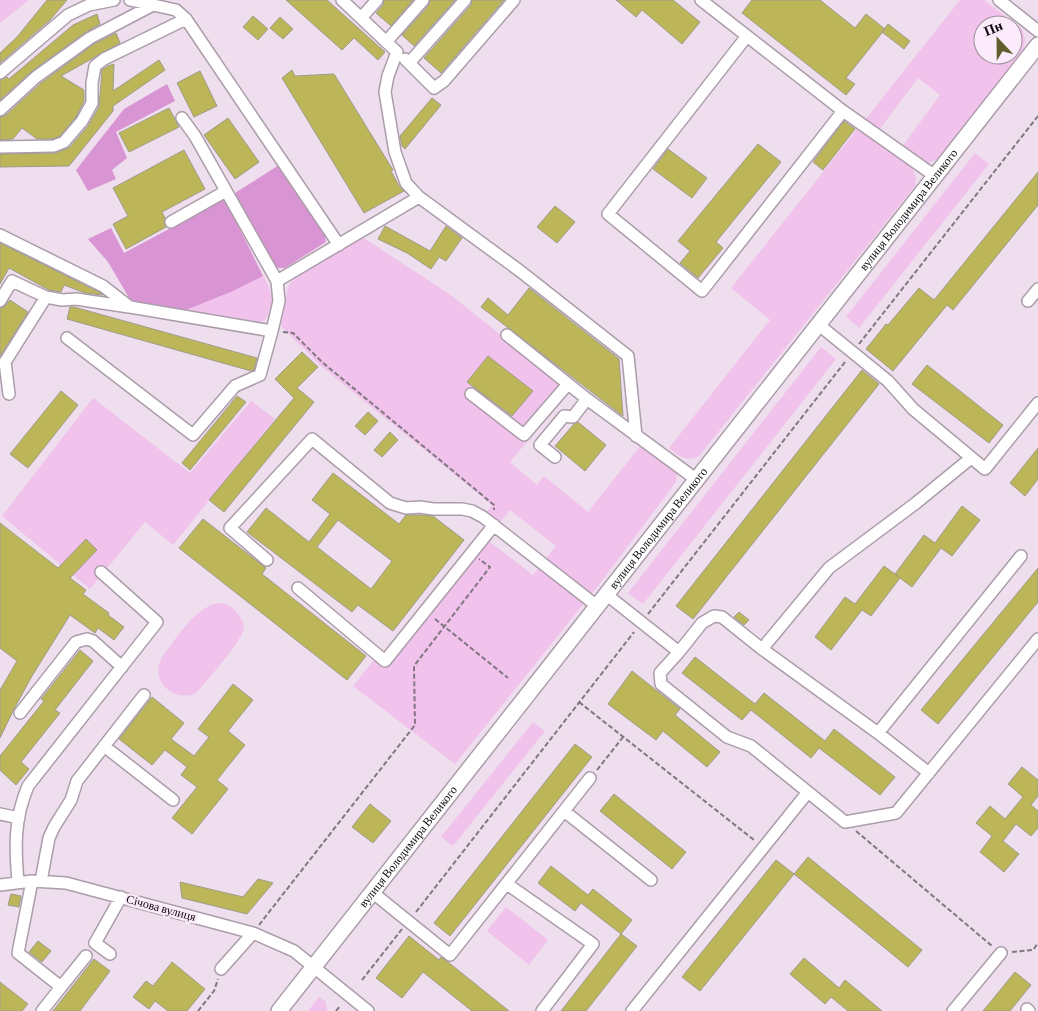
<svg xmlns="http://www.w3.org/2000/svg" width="1038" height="1011" font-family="'Crimson Pro',serif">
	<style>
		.green { fill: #f0c2ec; fill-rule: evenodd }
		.forest { fill: #d995d3 }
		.building { fill: #bcb659; stroke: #9d9c8a; fill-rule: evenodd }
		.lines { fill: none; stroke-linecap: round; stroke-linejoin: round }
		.minor-casing { stroke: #ac9daa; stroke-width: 14 }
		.major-casing { stroke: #ac9daa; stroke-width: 18 }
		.path { stroke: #837781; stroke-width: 2; stroke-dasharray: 5 2.5; stroke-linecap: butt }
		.minor { stroke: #fff; stroke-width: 11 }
		.major { stroke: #fff; stroke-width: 15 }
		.labels { text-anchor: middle; stroke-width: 5; stroke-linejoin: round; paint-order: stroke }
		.street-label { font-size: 12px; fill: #0f0a0e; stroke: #fcebfa }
	</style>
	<rect width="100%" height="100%" fill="#efdeed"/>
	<path class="green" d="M0 0H29L0 23Z
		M960 0H984L1022 29 1025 39 1024 49 938 159 928 163 919 160 902 147 940 95 918 78 879 130 865 120ZM983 25H1013V55H983Z
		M858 128 912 168 916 178 915 186 699 456C687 463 679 456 669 448L770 320 731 288Z
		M975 153 989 164 859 328 846 317Z
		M364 238 452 296 570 390 510 462 537 485 544 476 588 512 641 445 677 474 676 482 601 582 455 764 353 686 374 660 385 669 486 539 533 575 556 546 510 510 496 527 483 517 492 505 320 365 281 326 287 292 289 285 296 277 349 244Z
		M263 276C272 290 279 312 261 322L186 310 233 291Z
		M821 347 836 359 643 604 628 593Z
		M93 398 190 473 251 401 275 419 173 545 145 522 90 589 2 516Z
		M218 603C227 603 233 607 238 614 242 619 245 625 243 631 239 644 206 682 196 693 183 700 163 692 159 677 157 670 159 663 162 657 176 639 195 607 218 603Z
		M533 722 545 731 453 846 441 837Z
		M506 907 548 940 529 965 487 931Z
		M319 997 326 1002 327 1011H308Z"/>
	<path class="forest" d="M167 84 175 101 116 132 127 158 112 170 116 179 88 191 76 170 124 109Z
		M279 165 324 230 326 242 285 268H278L274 265 235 193Z
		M225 199 263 276 233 291 186 310 131 301 108 262 88 239 111 228 124 253Z"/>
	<path class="building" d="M47 0H67L50 20 0 63V53L17 37Z
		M286 0H327L385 52 378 60 354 38 342 50Z
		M384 0H413L391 26 376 13 383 5Z
		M430 0H455L414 46 402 35 429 5Z
		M472 0H504L441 73 424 58 471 5Z
		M616 0H673L700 22 682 44 642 10 636 17Z
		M752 0H820L855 28 866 14 885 29 846 78 855 84 846 95 742 13Z
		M97 14 100 24 86 32 32 71 0 100V80L7 77 9 79 73 25Z
		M253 16 268 29 258 40 243 27Z
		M280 17 293 29 283 39 270 28Z
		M888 24 910 41 904 49 882 32Z
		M116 33 120 43 61 76 84 90V101L76 117 60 136 52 139H37L22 128 13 139 0 140V117L5 116 41 83 94 44Z
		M159 60 165 70 113 106V111L69 166 0 167V154L56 153 70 147 88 126 99 107 102 70 108 66 114 64 113 91Z
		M292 70 295 76 334 74 393 170 391 171 399 186 404 191 364 213 282 78Z
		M200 71 217 106 194 117 177 83Z
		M432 98 441 105 405 149 402 146 400 136Z
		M169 108 179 127 129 152 119 133Z
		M228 118 259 162 235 179 204 135Z
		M844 121 855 129 823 170 813 162Z
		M758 144 781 162 716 242 723 248 698 278 680 263 690 251 678 241Z
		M668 149 707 178 692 198 653 169Z
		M184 150 205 189 162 212 165 218 164 222 166 227 126 249 113 224 128 216 113 188Z
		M1038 172V205L953 310 947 305 893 371 866 349 886 324 888 325 919 288 934 300Z
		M555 206 575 222 557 243 537 227Z
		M385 226 430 251 446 226 462 238 446 261 439 257 431 269 407 253 378 239Z
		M0 243 99 292 103 295 85 293 64 285 61 292 49 290 9 268 0 284Z
		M529 288 619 359 623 416 481 307 488 298 508 315Z
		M10 300 28 312 0 356V308L4 307Z
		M70 307H74L257 358 254 370 251 371 67 319Z
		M302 352 318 367 297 388 314 402 224 512 209 500 294 398 275 379Z
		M488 356 533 391 512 416 467 382Z
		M927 365 1003 425 989 443 912 384Z
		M862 370 879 384 693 619 676 606Z
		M61 391 78 405 28 468 10 454Z
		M237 396 246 402 190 470 182 463Z
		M368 412 378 421 365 435 355 426Z
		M578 422 606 445 585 471 555 446 574 424Z
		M390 432 398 440 382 457 374 450Z
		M1038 448V479L1025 496 1010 483Z
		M333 473 399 524 406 515H420L433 516 464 540 393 631 358 605 352 612 247 532 266 508 309 542 330 514 312 500ZM338 520 392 561 371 589 317 547Z
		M962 506 980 520 952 556 941 548 912 587 900 578 871 616 862 610 831 650 815 637 845 597 855 604 884 566 899 577 895 574 924 535 935 543Z
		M203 519 266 568 262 574 366 656 347 680 179 548Z
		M0 523 58 568 86 539 97 550 70 578 86 590 83 594 109 613 108 615 124 627 114 640 98 628 95 633 70 615 32 676 14 709 0 738V690L17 661 0 648Z
		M1038 568V602L938 724 921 710Z
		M739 612 749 620 744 625 734 617Z
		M80 650 93 661 55 710 60 713 21 762 29 769 16 785 0 770V756L44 701 41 699Z
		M695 657 755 704 764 693 825 741 834 729 895 777 880 795 819 748 811 758 751 710 742 720 682 673Z
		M632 671 680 709 675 715 720 752 707 767 663 731 656 740 608 704Z
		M233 684 253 700 228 731 245 745 217 780 228 789 192 834 172 818 197 787 181 775 187 767 165 750 152 765 119 739 152 697 184 723 171 739 194 756 209 737 198 729Z
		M575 744 592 757 450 936 434 923Z
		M1022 767 1038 780V796L1031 805 1038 811V828L1031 836 1016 824 1003 841 1019 854 1004 872 980 852 992 836 976 823 990 806 1005 819 1023 797 1008 784Z
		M614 794 686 852 672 869 600 811Z
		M370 804 391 821 373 843 352 827Z
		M808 857 922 950 908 967 794 874Z
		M776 860 794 874 700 991 682 977Z
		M551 866 588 895 593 889 632 920 621 934 581 903 575 911 538 883Z
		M258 879 273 883 247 914 182 898 180 882 243 897Z
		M11 894 21 896 19 907 8 905Z
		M621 934 637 946 586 1011H561Z
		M409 936 439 960 441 957 448 962 509 1011H472L423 972 402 998 376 978Z
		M38 941 51 951 42 962 29 952Z
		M804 958 839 988 845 980 882 1011H848L831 997 825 1004 790 974Z
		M94 959 110 971 80 1011H53Z
		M172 962 205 989 187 1011H168L155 1001 149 1009 133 997 146 981 153 986Z
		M1015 972 1031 985 1010 1011H983Z
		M0 982 28 1004 22 1011H0Z"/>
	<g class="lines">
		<g class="minor-casing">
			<path id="minor" d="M130 0 176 10 186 19 339 245
				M342 0 397 52 388 76 385 92 395 152 406 183 419 197
				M701 0 747 36
				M999 0 1038 31
				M361 18 377 0
				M386 42 423 0
				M405 59 409 63 465 0
				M409 63 434 88 444 81 514 0
				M0 73 68 15 89 5 114 0
				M0 110 36 77 90 38 153 5
				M843 111 702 291 608 214 747 36 843 111 935 176
				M182 118 195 136 277 281 419 197 520 271 628 356 636 436
				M0 147 54 146 64 142 82 121 92 103V83L95 66 104 59 186 19
				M171 222 226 191
				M0 235 103 286 130 307 272 331 279 301 277 281
				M0 301 12 281 46 297 62 300 76 299 129 307
				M1028 301 1038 289
				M819 325 888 381 913 409 985 469 1038 403
				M507 335 587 399 697 480
				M67 338 193 435 235 386 260 375 272 331
				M9 394 5 362 46 297
				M471 394 524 435 568 384
				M555 457 540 445 564 416 573 417 587 399
				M267 560 230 528 312 439 390 503 406 508 420 507 433 509H462L472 511 483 517 597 606
				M298 588 385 661 494 525
				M607 595 679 652 702 623 714 616 722 617 762 649 878 733 1021 556
				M762 649 829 568 916 503 971 458
				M679 652 660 673 661 684 727 737 751 746 845 822 896 813 1038 639
				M20 713 76 642 87 639 93 641 122 667
				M878 733 929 773
				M104 746 173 800
				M564 811 651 880
				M0 814 19 818
				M32 881 18 953 61 987 42 1011
				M41 881 49 838 54 827 71 800 77 781 144 695
				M18 882C15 847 14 819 28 786L157 622 101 572
				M507 884 593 944 542 1011
				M0 885 32 881 66 883 253 933 294 951 368 1011
				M372 892 450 955 590 778
				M110 954 95 943 121 897
				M221 969 253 933
				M61 987 86 956
				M1027 1009 1029 1011
				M632 1011 808 792
				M953 1011 1001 953"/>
		</g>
		<g class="major-casing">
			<g id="major">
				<path id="s1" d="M279 1011 1038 45"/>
			</g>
		</g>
		<path class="path" d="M283 332 293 333 322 362 494 505V510
			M859 344 1038 116
			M648 614 845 362
			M435 619 508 678
			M579 702 754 840
			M597 770 623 737
			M856 831 992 946
			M416 912 634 632
			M259 925 415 725 414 666 490 567 479 559
			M1012 952 1033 950 1038 943
			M362 980 402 929
			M198 1011 214 991 218 979
			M336 1011 340 1006"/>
		<use href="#minor" class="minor"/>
		<use href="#major" class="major"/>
	</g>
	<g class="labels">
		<g class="street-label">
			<text dy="4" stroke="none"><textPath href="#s1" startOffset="1019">вулиця Володимира Великого</textPath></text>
			<text dy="4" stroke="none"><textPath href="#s1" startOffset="614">вулиця Володимира Великого</textPath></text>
			<text dy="4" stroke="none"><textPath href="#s1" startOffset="209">вулиця Володимира Великого</textPath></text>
			<text transform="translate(161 908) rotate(15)" y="4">Січова вулиця</text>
		</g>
	</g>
	<g transform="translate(998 40) rotate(338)"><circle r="24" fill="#fcebfa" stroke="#9d919c"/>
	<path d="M0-4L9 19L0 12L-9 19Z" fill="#615e2b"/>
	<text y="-8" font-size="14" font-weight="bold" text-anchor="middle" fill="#0f0a0e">Пн</text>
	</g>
</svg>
